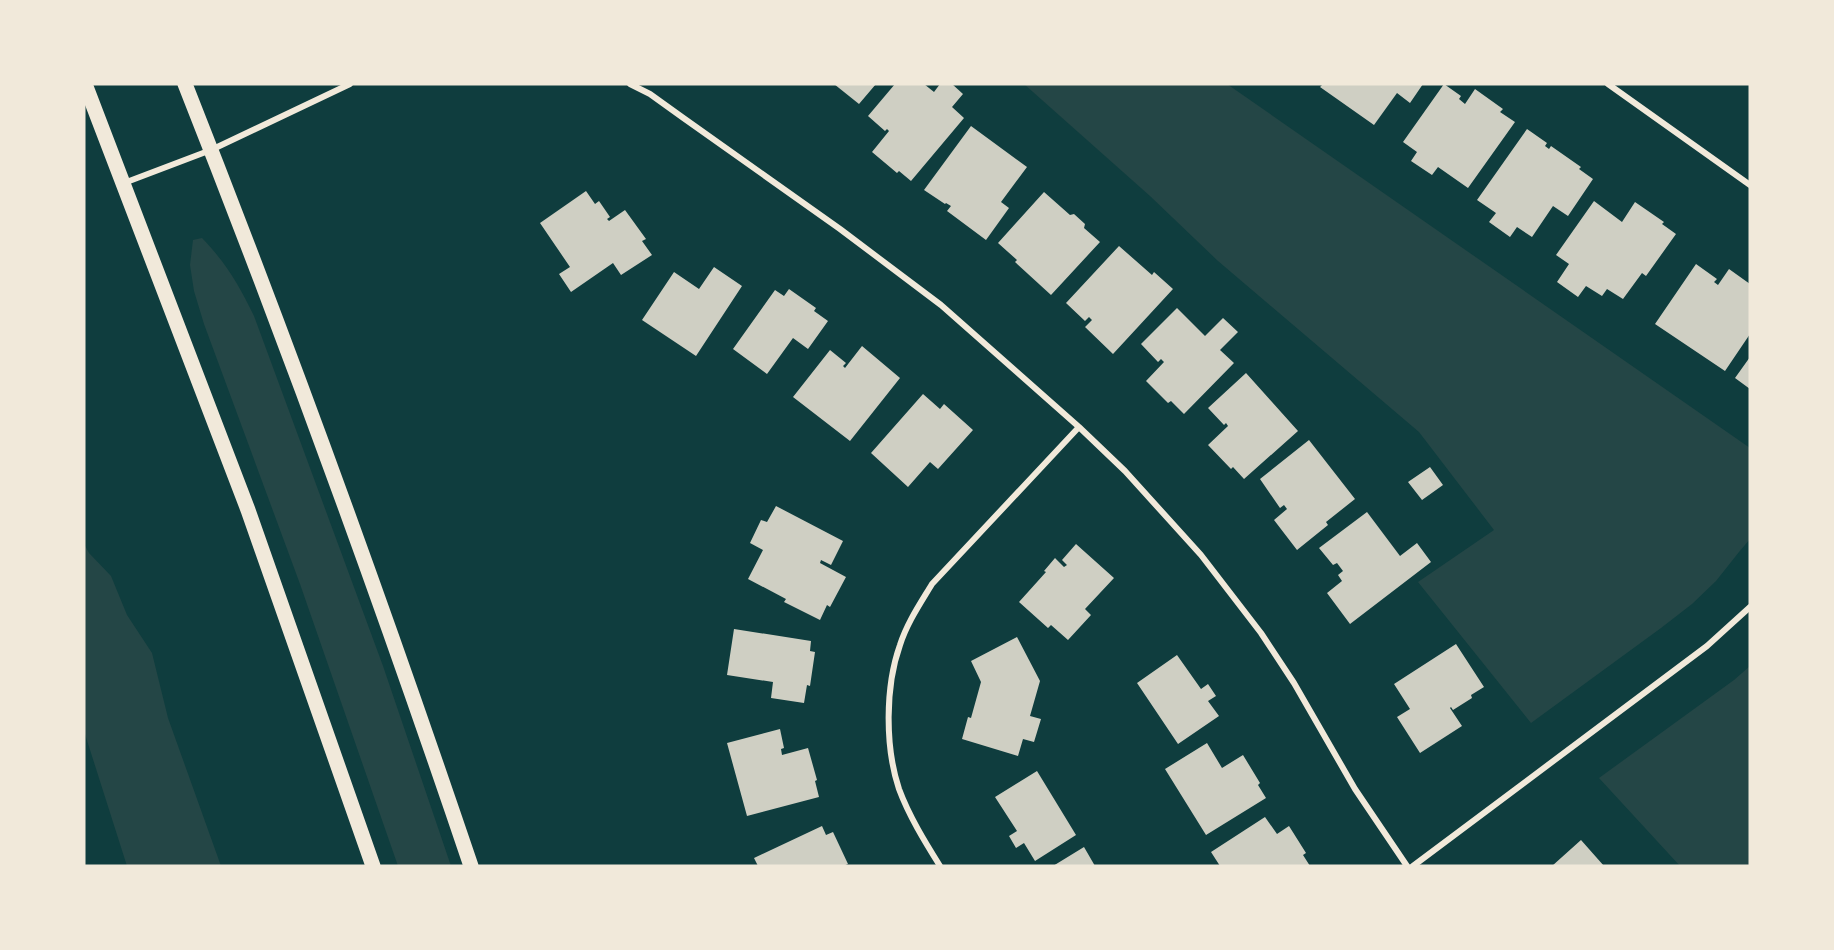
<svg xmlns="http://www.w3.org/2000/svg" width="1834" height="950" font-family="Mulish,sans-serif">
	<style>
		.green { fill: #244646 }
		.building { fill: #cfcfc3 }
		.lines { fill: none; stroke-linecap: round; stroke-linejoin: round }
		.minor { stroke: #f1e9da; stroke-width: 6 }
		.primary { stroke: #f1e9da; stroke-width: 15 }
	</style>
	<rect width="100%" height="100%" fill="#0f3d3e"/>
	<path class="green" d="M1024 84H1227L1750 448V539L1739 552 1716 581 1692 604 1661 628 1531 723 1418 582 1494 530 1419 432 1218 261 1150 196Z
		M202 238C226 263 239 285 254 316L383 666 451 866H398L300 584 204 324 194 291 190 265 193 240Z
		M84 544 89 553 111 576 127 615 152 653 168 718 221 866H127L84 731Z
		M1750 666V866H1680L1599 778 1734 680Z"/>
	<path class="building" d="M834 84H876L859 104Z
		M895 84H924L934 92 940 84H952L963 94 952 107 964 118 911 181 899 171 897 173 872 152 889 131 887 129 885 131 868 116Z
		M1323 84H1423L1410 103 1397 93 1374 125 1320 87Z
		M1444 84 1461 96 1459 99 1465 104 1475 89 1503 109 1500 112 1515 122 1468 188 1438 167 1432 175 1411 161 1417 152 1403 142Z
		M971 126 1027 167 1001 202 1009 208 986 240 947 211 951 206 946 203 945 204 924 190Z
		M1527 129 1547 143 1545 146 1549 149 1551 146 1581 167 1579 169 1593 179 1568 216 1553 206 1532 237 1517 227 1510 237 1489 222 1496 213 1477 200Z
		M586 191 595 204 599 201 610 217 607 219 609 221 625 210 646 239 642 241 652 255 621 275 613 263 571 292 559 274 570 267 540 223Z
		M1044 192 1070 215 1074 214 1085 224 1084 228 1100 242 1051 295 1015 262 1017 260 998 243Z
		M1594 201 1622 222 1635 202 1664 222 1662 224 1676 234 1646 276 1642 273 1623 299 1607 289 1602 296 1586 286 1578 297 1557 282 1569 264 1556 255Z
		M1119 246 1152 275 1154 272 1173 289 1113 354 1085 327 1092 320 1089 317 1085 321 1066 303Z
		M1696 264 1717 279 1714 282 1718 285 1729 269 1750 284V334L1725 371 1655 324Z
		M714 267 742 286 696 356 642 320 674 272 699 289Z
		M789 289 816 308 814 311 828 321 808 349 793 338 767 374 733 349 775 290 784 296Z
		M1177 308 1205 336 1223 318 1238 332 1220 350 1234 363 1184 414 1171 401 1168 403 1146 381 1164 362 1161 359 1158 362 1141 344Z
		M862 346 900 378 850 441 793 397 830 350 846 363 843 366 845 368Z
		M1750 357V389L1735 378Z
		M1246 373 1298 431 1244 479 1233 467 1231 469 1208 445 1228 426 1226 423 1224 425 1208 408Z
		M923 394 940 409 944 404 973 430 938 469 930 462 908 487 871 453Z
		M1309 440 1355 499 1326 522 1328 525 1297 550 1274 520 1287 509 1284 505 1280 508 1260 479Z
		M1430 467 1443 485 1422 500 1408 482Z
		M776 506 843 541 831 565 821 560 820 563 846 577 830 607 827 605 820 620 784 602 786 599 748 579 763 550 750 543 761 520 767 522Z
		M1367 512 1400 556 1417 543 1431 562 1350 624 1327 593 1342 581 1338 575 1343 571 1337 563 1333 565 1319 548Z
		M1076 544 1114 578 1085 609 1091 615 1068 640 1051 625 1048 628 1019 602 1046 572 1044 571 1055 558 1064 567 1067 565 1062 560Z
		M734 629 811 641 810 651 815 652 810 686 807 685 804 703 771 698 773 682 727 675Z
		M1017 637 1040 681 1030 716 1041 719 1034 742 1023 739 1018 756 962 739 968 717 971 718 981 682 971 661Z
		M1456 644 1484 687 1471 695 1472 698 1453 710 1451 707 1450 708 1462 726 1420 753 1397 717 1410 709 1394 684Z
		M1177 655 1201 689 1208 684 1216 696 1208 701 1219 716 1178 744 1137 683Z
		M780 729 784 748 781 749 782 755 808 748 817 780 815 781 819 797 747 816 727 743Z
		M1207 743 1222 768 1243 755 1260 783 1258 785 1266 798 1206 835 1165 769Z
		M1037 771 1076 835 1035 861 1024 843 1016 848 1009 836 1017 831 995 797Z
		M1265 817 1277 834 1289 826 1306 853 1303 855 1310 866H1220L1211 852Z
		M822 826 826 835 833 832 848 864 843 866H758L754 858Z
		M1581 840 1604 866H1552Z
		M1084 847 1095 866H1053Z"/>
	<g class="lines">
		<path class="minor" d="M630 84 650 94 682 117 840 229 941 305 1079 427 1125 471 1201 555 1261 633 1294 683 1355 789 1407 866
			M1608 84 1750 185
			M124 183 211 150 350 84
			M940 866C925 842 909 816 899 789 885 747 885 687 900 645 907 623 920 604 932 584L1079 427
			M1413 866 1707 646 1750 607"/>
		<path class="primary" d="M85 84 248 510 373 866
			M185 84C287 342 382 603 471 866"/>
	</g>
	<rect width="1834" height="950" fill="none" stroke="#f1e9da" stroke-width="171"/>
</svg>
